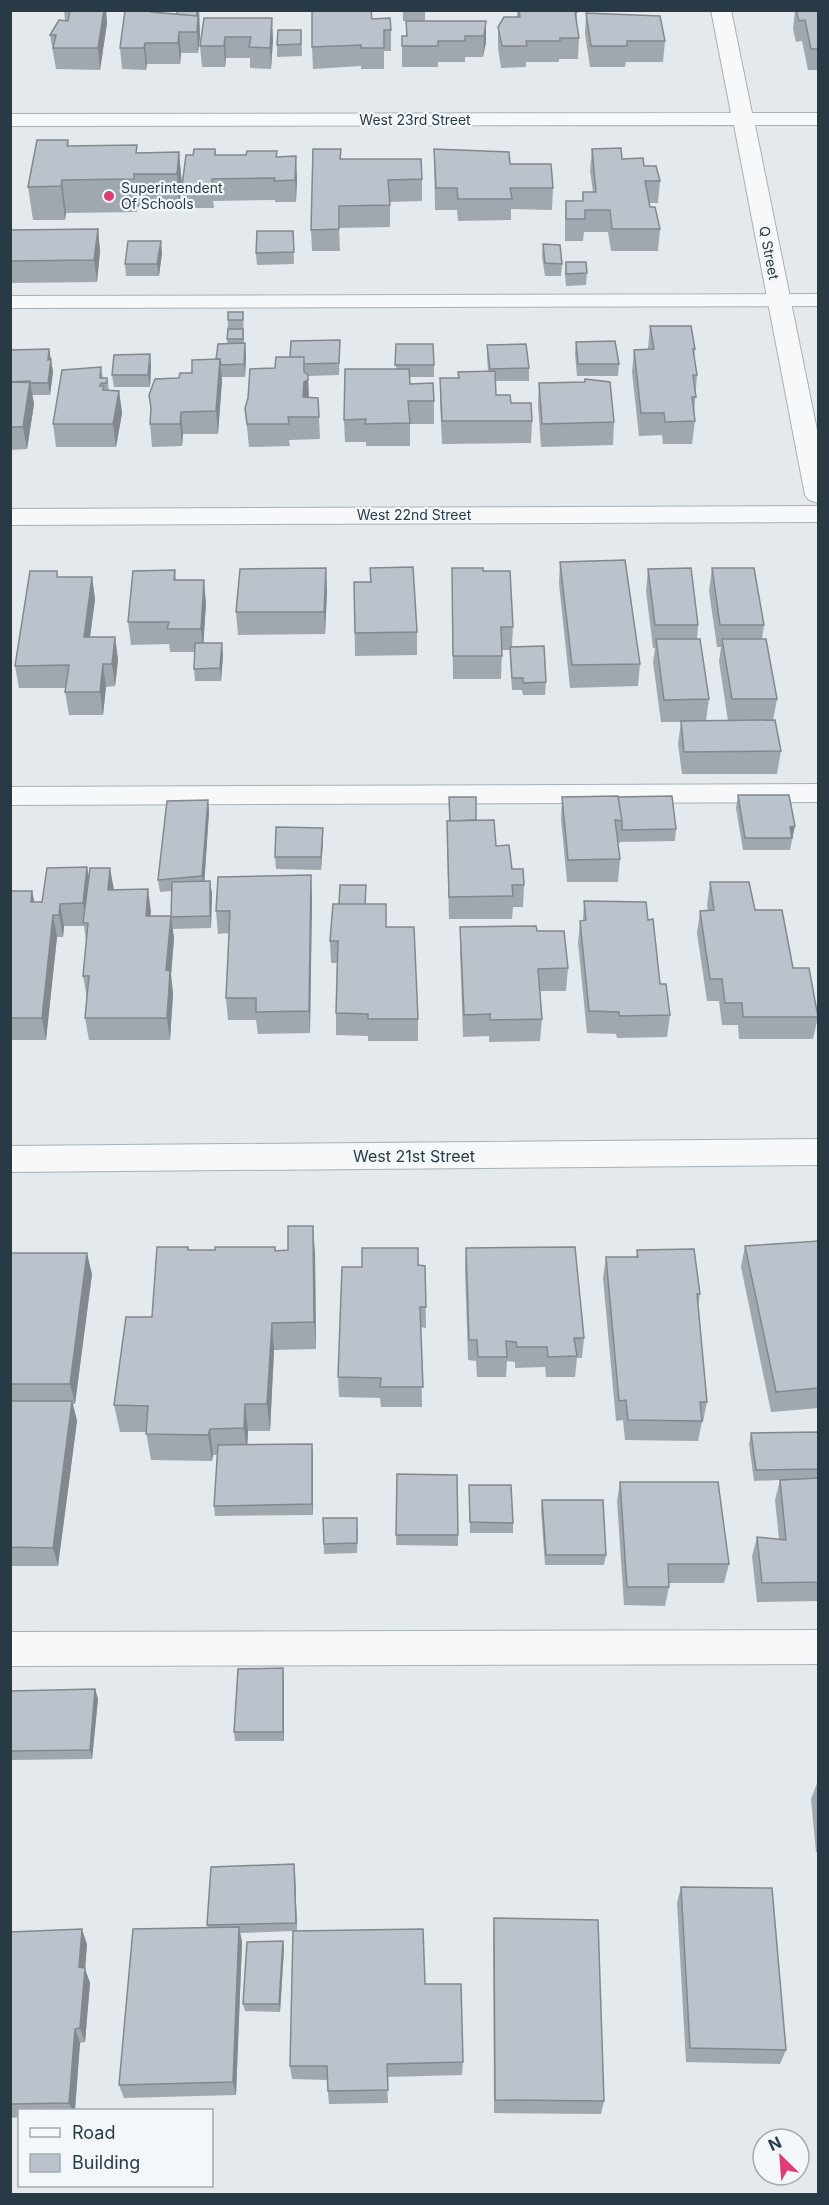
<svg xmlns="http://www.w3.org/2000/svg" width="829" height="2205" font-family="Inter,sans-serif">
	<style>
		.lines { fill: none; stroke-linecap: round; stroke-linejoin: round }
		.lane-casing { stroke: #a7b1b7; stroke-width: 2 }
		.street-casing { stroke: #a7b1b7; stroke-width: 2 }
		.lane { fill: #f6f8fa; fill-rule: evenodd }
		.street { fill: #f6f8fa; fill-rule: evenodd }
		.wall { fill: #a0a8af }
		.shaded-wall { fill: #82888e }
		.building { fill: #bac3cb; stroke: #82888e; stroke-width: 1.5 }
		.poi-dot { fill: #dc3e75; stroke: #f3f7f9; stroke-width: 2 }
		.labels { text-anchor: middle; stroke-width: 4.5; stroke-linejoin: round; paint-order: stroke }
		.far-street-label { font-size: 14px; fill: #293a47; stroke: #f3f7f9 }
		.far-poi-label { font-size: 14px; fill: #293a47; stroke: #f3f7f9; text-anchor: start }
		.street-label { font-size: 16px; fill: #293a47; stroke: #f3f7f9 }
	</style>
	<rect width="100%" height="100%" fill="#e3e9ec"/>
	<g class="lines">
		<g class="lane-casing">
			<path id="lane" d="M818 294V306L10 308V296Z
				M818 784V802L10 805V787Z
				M818 1630V1664L10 1666V1632Z"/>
		</g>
		<g class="street-casing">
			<path id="street" d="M711 10H731L752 113H818V125H755L818 435V503L809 500 805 495 734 125 10 126V114L731 113Z
				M818 506V522L10 525V509Z
				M818 1139V1165L10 1172V1146Z"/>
		</g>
		<use href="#lane" class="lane"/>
		<use href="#street" class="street"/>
	</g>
	<path class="wall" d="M64 10H106L107 23 100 70 56 69 50 35 65 21Z
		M125 10H153V12L177 14V10H199L200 37 198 53H181L180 64H147L146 70 122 69 120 48Z
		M403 10H425V21H486V42L483 57H465V62H438V67H402V46L406 36V21H403Z
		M517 10H577V25L579 38 578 59H559V62H526V67L501 68 498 48V27L517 17Z
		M795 10H819V70H808L802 41 796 42 793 29Z
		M586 13 665 41 663 62H626L625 67H590L585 34Z
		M204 18 273 39 271 69 250 68V58H226L225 67H202L200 46Z
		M372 19 391 30V51H384V69H361V66L313 69 312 47Z
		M301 30 302 56 277 57V45Z
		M68 140 69 146 138 153 179 152 182 185 179 207H137V212L66 213 65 220H33L28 187Z
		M215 149 216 155H246L277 151V157L297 178 296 202H275V200L213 201 214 208H184L182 186 193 155Z
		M434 149 510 164 553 188 552 210 511 209V220L458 221 457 210H435Z
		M592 149 644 166 660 181 658 203H649L650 207 660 229 658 251H611L608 232H584L583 241H565V223L566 201H582L583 192H593L590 171Z
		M341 159 422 179V201L390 202V227L339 228 340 251H312L311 230Z
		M98 229 100 251 97 282 10 283V230Z
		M293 231 294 264 257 265 256 253Z
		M543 244 562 264 561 276H545L542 256Z
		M162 253 159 276H126L125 264Z
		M566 262 587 273 586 285 566 286 565 274Z
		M243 312 244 343 246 356 245 377H222L218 434H183L182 446 152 447 150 424 151 413 149 395 216 359 227 344 228 320Z
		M650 326 695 349 694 357 697 375 694 415 695 421 692 444H663L662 435 639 436 632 372 634 350 648 349Z
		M340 340 339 375 308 376 309 397 318 398 320 439 289 440 290 446 249 447 245 408 275 368 290 357Z
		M576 342 619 364 618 376H577L575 354Z
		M396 344 434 365V377H410V384L434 401V424H410V446H366V442H345L344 420 396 369Z
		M487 345 529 368V381H495L496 395 511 403 532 421 531 443 442 444 440 401V378H458V372L488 371 487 357Z
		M49 349 53 372 50 395H32L34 404 27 449 10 450V350Z
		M150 354 151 367 150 387H114L112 375Z
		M101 367 103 378H107L109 390 119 391 122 413 116 447H56L53 424Z
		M539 383 614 422 613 445 541 447 538 405Z
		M560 562 640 664 638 686 570 688 559 584Z
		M326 568 327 591 325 634 238 635 236 612Z
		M452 568 483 571 513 627 512 646 546 682 545 695H523L522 690H512L510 659V650H502L501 679H453Z
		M712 568 764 625 762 639 777 699 773 720 781 751 777 774H682L678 744 681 722H661L653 662 655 648H653L646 591 648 569 698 625 697 639 709 699 706 721H728L719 661 721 647H717L709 591Z
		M175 570 176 580 206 603 203 643 223 655 221 681H195L194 669 195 652H170L169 644 131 645 128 622Z
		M58 577H92L95 599 90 637H115L118 660 115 686 106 687 103 715H69L65 692 66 688H19L15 666Z
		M354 582 417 632V655L355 656Z
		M738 795 795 826 790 850H743L736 808Z
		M449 797 476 820 524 885 523 907H513L512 919H449L447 843V821H449Z
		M562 797 676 829 675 841 620 842V839V843H618L620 859 618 882H567L561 819Z
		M208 800 209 812 204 881 212 893 211 928 172 929 174 938 171 975 173 994 170 1040H89L85 1018 87 998 83 976 86 940 84 926H64L63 937H57L46 1040H10V891H32L34 902H42L89 877 113 890 151 911 150 916H171L172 891 160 892 158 880Z
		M323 828V840L321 870 276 869 275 857Z
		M710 882 755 910 793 968 818 1017 813 1039H739L738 1025H722L719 1001H707L697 933 700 911H708L707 905Z
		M312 898 310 1033 258 1034 256 1020H228L226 998 229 933 218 934 216 911Z
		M584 901 648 920 660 984 670 1015 667 1037 617 1038 616 1034 587 1033 578 943 580 921 583 920Z
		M366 904 386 927 418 1019V1041H368V1036L336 1035V1013L337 963H331L330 941Z
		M460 927 537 931 568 968 566 991H540L542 1019 540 1041 489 1042V1036L463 1037 460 949Z
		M819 1241V1408L771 1412 741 1267 745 1246Z
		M188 1247 189 1250 275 1251 315 1253 316 1349 274 1350 270 1431H248L247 1445 313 1455V1515L215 1516 214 1506 217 1455H213L212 1461 151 1460 146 1432H120L114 1405Z
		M466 1248 584 1338 582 1358H577L575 1377H546L545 1367 515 1368V1362L507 1361 506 1377H477L476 1361 468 1360 465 1269Z
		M637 1250 700 1294 698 1306 707 1402 703 1422H702L698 1441 625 1440 623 1420 616 1421 603 1278 606 1257H636Z
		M10 1253 92 1274 75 1404H73L77 1421 58 1566H10Z
		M418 1265 425 1266 426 1328 421 1327 422 1407H381L380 1398 339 1397 338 1377Z
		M819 1432V1601L757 1602 752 1556 757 1537 779 1539 775 1500 780 1480 754 1481 749 1444 751 1433Z
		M397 1474 458 1535V1546L396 1545Z
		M620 1482 729 1564 724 1583H669V1587L665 1606 624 1605 617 1501Z
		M469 1485 513 1523V1533H470Z
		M542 1500 606 1555 604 1565H545L541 1510Z
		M323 1518 358 1529 357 1553 324 1554Z
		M284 1678V1741H235L234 1732Z
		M95 1689 98 1699 92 1759 10 1760V1691Z
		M819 1778V1852H816L811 1799Z
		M295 1873 297 1931 425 1984 463 2062 462 2075 387 2077 388 2103 329 2104 327 2080 292 2079 290 2066 293 1931 240 1933 242 1942 236 2095 124 2098 119 2085 208 1928 207 1925Z
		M681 1887 786 2050 780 2064 686 2062 677 1903Z
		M494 1918 604 2101 601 2114 494 2113 493 1934Z
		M10 1932 87 1944 85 1969 90 1983 85 2042 80 2043 75 2110H20V2117L10 2118Z
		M283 1941 284 1949 280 2012 245 2011 243 2004Z"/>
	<path class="shaded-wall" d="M102 10H106L107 23 100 70 98 48Z
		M197 10H199L200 37 198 53 197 32Z
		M272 18 273 39 271 69 270 48Z
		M486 21V42L483 57 484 36Z
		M179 32 181 53 180 64 178 43Z
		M225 37 226 58 225 67 224 46Z
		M145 43 147 64 146 70 144 48Z
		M179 152 182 185 179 207 177 174Z
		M296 156 297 178 296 202 295 180Z
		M62 180 66 213 65 220 61 186Z
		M98 229 100 251 97 282 94 260Z
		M161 241 162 253 159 276 157 264Z
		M245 343 246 356 245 377 244 364Z
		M49 349 53 372 50 395 48 383V360Z
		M150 354 151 367 150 387 148 375Z
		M220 359 222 382 218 434 216 411Z
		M308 380 309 403 305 405 304 420 303 397 304 382Z
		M30 381 34 404 27 449 23 427Z
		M119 391 122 413 116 447 113 424Z
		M181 412 183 434 182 446 180 424Z
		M326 568 327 591 325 634 324 612Z
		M92 577 95 599 87 660 84 637Z
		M204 580 206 603 203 652 201 629Z
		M115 637 118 660 115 686 112 664Z
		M222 643 223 655 221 681 220 668Z
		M103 664 106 687 103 715 100 692Z
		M208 800 209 812 204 888 202 876Z
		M795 826 792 838 790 827Z
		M323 828V840L321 870V857Z
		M87 867 91 889 86 923 83 903Z
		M110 868 114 890H108Z
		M311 875 312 898 310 1033 309 1011Z
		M210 881 212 893 211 928 210 916Z
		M148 889 151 911 149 939 146 916Z
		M32 891 37 914 31 902Z
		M60 904 64 926 63 937 59 915Z
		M53 915 57 937 46 1040 42 1018Z
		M171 916 174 938 171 975 173 994 170 1040 167 1018 166 970Z
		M313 1226 315 1253 316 1349 314 1322Z
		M87 1253 92 1274 75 1404 70 1384Z
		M272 1323 274 1350 270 1431 267 1404Z
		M72 1401 77 1421 58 1566 53 1548Z
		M245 1404 248 1431 247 1455 244 1428Z
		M210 1429 213 1455 212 1461 208 1435Z
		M312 1444 313 1455V1515L312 1504Z
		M283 1668 284 1678V1741L283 1732Z
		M95 1689 98 1699 92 1759 90 1750Z
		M294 1864 295 1873 297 1931 296 1923Z
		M239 1927 242 1942 236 2095 233 2082Z
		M82 1929 87 1944 85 1969 90 1983 85 2042 80 2028 79 1967Z
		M283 1941 284 1949 280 2012 279 2004Z
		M75 2029 80 2043 75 2110H72L69 2103Z"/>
	<path class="building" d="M70 10H104L98 48H53L56 35H50L59 20 68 21Z
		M125 10H151V12L198 16 197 32H179L178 43H145L144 48H120Z
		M177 10H197V16L177 14Z
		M312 10H371L372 19 390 18 391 30H384V48H361V45L312 47Z
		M519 10H577V12H575L579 38H560V41H526L527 46H502L498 27 504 17H520Z
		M796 10H819V49H811L805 20 799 21Z
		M586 13 660 16 665 41H627V46H591Z
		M204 18H272L270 48 249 47 251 37H225L224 46H200Z
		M406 21H486L484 36H465V41H438V46H402V36H407Z
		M278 30H301V44L277 45Z
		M37 140H68L67 146 137 145 136 153 179 152 177 174H134V179L62 180 61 186 28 187Z
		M621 148 622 159 643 158 644 166H656L660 181H645L650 207H655L660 229H612L610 210H585V219H566V201H583V192H596L592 149Z
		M194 149H215V155H246L247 151H277L276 157 296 156 295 180 274 181 275 178 212 179V186H182L186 155H193Z
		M313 149H341L340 159H421L422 179 388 180 390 205 339 206V229L311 230Z
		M434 149 509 152 510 164H551L553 188H510L512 199H458L457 188H436Z
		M98 229 94 260 10 261V230Z
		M257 231H293L294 252 256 253Z
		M128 241H161L157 264H125Z
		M543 244 560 245 562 264 545 263Z
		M566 262H586L587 273 566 274Z
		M228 312H243V320H228Z
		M650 326H691L695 349H693L697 375H693L696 397H692L695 421 665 422 664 413H641L634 350 654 349Z
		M228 329H243V339H227Z
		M340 340 339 363 304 364V357H290L291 341Z
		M615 341 619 364H578L576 342Z
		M245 343 244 364 221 365 220 359H216L218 344Z
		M396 344H433L434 365H395Z
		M526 344 529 368 490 369 487 345Z
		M49 349 48 360 51 359 48 383 10 382V350Z
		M150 354 148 375H112L114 355Z
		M276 357H304V372L308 375V380L304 382 303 397 318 398 319 417H288L289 424H247L245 408 248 398 250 369 275 368Z
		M220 359 216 411 181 412 180 424H150L151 408 149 395 155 379 179 378 180 373H192V360Z
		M101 367 100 378H107V383H101L100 386H104L103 390 119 391 113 424H53L62 370Z
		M345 369H409L410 384 433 383 434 401H408L410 423 365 424 366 419 344 420Z
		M495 371 496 395H510L511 403H531L532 421H442L440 378H459L458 372Z
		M585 379 610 382 614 422 542 424 539 383 585 382Z
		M30 381 23 427H10V382Z
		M625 560 640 664 572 665 560 562Z
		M413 567 417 632 355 633 354 582H371L370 568Z
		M326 568 324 612H236L240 569Z
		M452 568H483V571H510L513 627H501L502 656H453Z
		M691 568 698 625H655L648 569Z
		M712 568H754L764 625H720Z
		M175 570 174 580H204L201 629H167L169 622H128L133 571Z
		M30 571H57V577H92L84 637H115L112 664H103L100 692H65L69 665 15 666Z
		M656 639H700L709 699 664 700Z
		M722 639H766L777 699H732Z
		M195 643H222L220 668 194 669Z
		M544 646 546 682 523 683V678H512L510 647Z
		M775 720 781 751 684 752 681 721Z
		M738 795H789L795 826 790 827 792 838H745Z
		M618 796 622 821 615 820 620 859 568 860 562 797Z
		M672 796 676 829 622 830V821L618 797Z
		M449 797H476V820L450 821Z
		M208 800 202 876 158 880 167 801Z
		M494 820 496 846 509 845 512 869H523L524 885H512L513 896 449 897 447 821Z
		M276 827 323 828 321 857H275Z
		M87 867 83 903 60 904 59 915H53L42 1018H10V891H32L31 902H42L47 868Z
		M90 868H110L108 890 148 889 146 916H171L166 970 170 971 167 1018H85L89 976H83L88 923H83Z
		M311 875 309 1011 256 1012V998H226L230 911H216L218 877Z
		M210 881V916L171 917 172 882Z
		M710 882H749L755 910H782L793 968H809L818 1017H743L742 1003H725L722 979H710L700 911 714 910Z
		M340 885H366L365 904H339Z
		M584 901 646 902 648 920 653 919 660 984H666L670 1015 619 1016V1012L589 1011 580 921 586 920Z
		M333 904H386V927H414L418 1019H368V1014L336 1013 338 941H330Z
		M536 926 537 931H564L568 968 538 969 542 1019 490 1020V1014L464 1015 460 927Z
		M288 1226H313L314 1322 272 1323 267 1404H245L244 1428 210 1429 208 1435 146 1434 148 1406 114 1405 126 1317H152L157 1247H188V1250H215V1247H275V1251L288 1250Z
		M819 1241V1388L776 1392 745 1246Z
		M575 1247 584 1338H574L577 1356 548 1357 547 1347H517L516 1342 506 1341 507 1357H478L477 1340H469L466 1248Z
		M362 1248H418V1265L425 1266 426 1307H420L423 1387H380L381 1378 338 1377 342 1267H362Z
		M694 1249 700 1294H697L707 1402H700L702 1421 628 1420 626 1400 619 1401 606 1257H638L637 1250Z
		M10 1253H87L70 1384H10Z
		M10 1401H72L53 1548 10 1547Z
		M819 1432V1469L756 1470 751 1433Z
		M312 1444V1504L214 1506 218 1445Z
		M397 1474 457 1475 458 1535H396Z
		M819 1478V1582L762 1583 757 1537 786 1540 780 1480Z
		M620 1482H718L729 1564H668L669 1587H627Z
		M469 1485H511L513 1523 470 1522Z
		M542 1500H603L606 1555H546Z
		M323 1518H357V1543L324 1544Z
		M283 1668V1732H234L238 1669Z
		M95 1689 90 1750 10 1751V1691Z
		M294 1864 296 1923 207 1925 211 1867Z
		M681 1887 772 1888 786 2050 690 2048Z
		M494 1918 598 1920 604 2101 495 2100Z
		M239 1927 233 2082 119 2085 133 1929Z
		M82 1929 79 1967 85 1968 80 2028 75 2029 69 2103 10 2104V1932Z
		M423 1929 425 1984H461L463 2062 387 2064 388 2090 328 2091 327 2066H290L293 1931Z
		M283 1941 279 2004H243L247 1942Z"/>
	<circle class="poi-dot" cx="109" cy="196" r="6"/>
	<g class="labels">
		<g class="far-street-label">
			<text x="415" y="125">West 23rd Street</text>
			<text transform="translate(769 253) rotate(79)" y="5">Q Street</text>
			<text x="414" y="520">West 22nd Street</text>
		</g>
		<g class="far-poi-label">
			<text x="121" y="193">Superintendent<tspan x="121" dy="16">Of Schools</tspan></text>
		</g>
		<g class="street-label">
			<text x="414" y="1162">West 21st Street</text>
		</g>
	</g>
	<rect width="829" height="2205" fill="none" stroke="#293a47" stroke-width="24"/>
	<rect x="18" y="2109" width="195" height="78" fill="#f3f7f9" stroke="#a2abb2" stroke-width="1.5"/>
	<rect x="30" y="2128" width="30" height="9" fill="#f6f8fa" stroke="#a2abb2" stroke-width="1.5"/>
	<text x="72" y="2139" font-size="18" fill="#293a47">Road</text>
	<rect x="30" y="2154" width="30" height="18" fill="#bac3cb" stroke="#a2abb2" stroke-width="1.5"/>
	<text x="72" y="2169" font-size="18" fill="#293a47">Building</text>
	<g transform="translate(781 2157) rotate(335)"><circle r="28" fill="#f3f7f9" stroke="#a2abb2" stroke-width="1.5"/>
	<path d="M0-4.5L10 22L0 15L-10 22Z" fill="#dc3e75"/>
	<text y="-9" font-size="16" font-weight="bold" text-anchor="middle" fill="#293a47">N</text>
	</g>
</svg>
